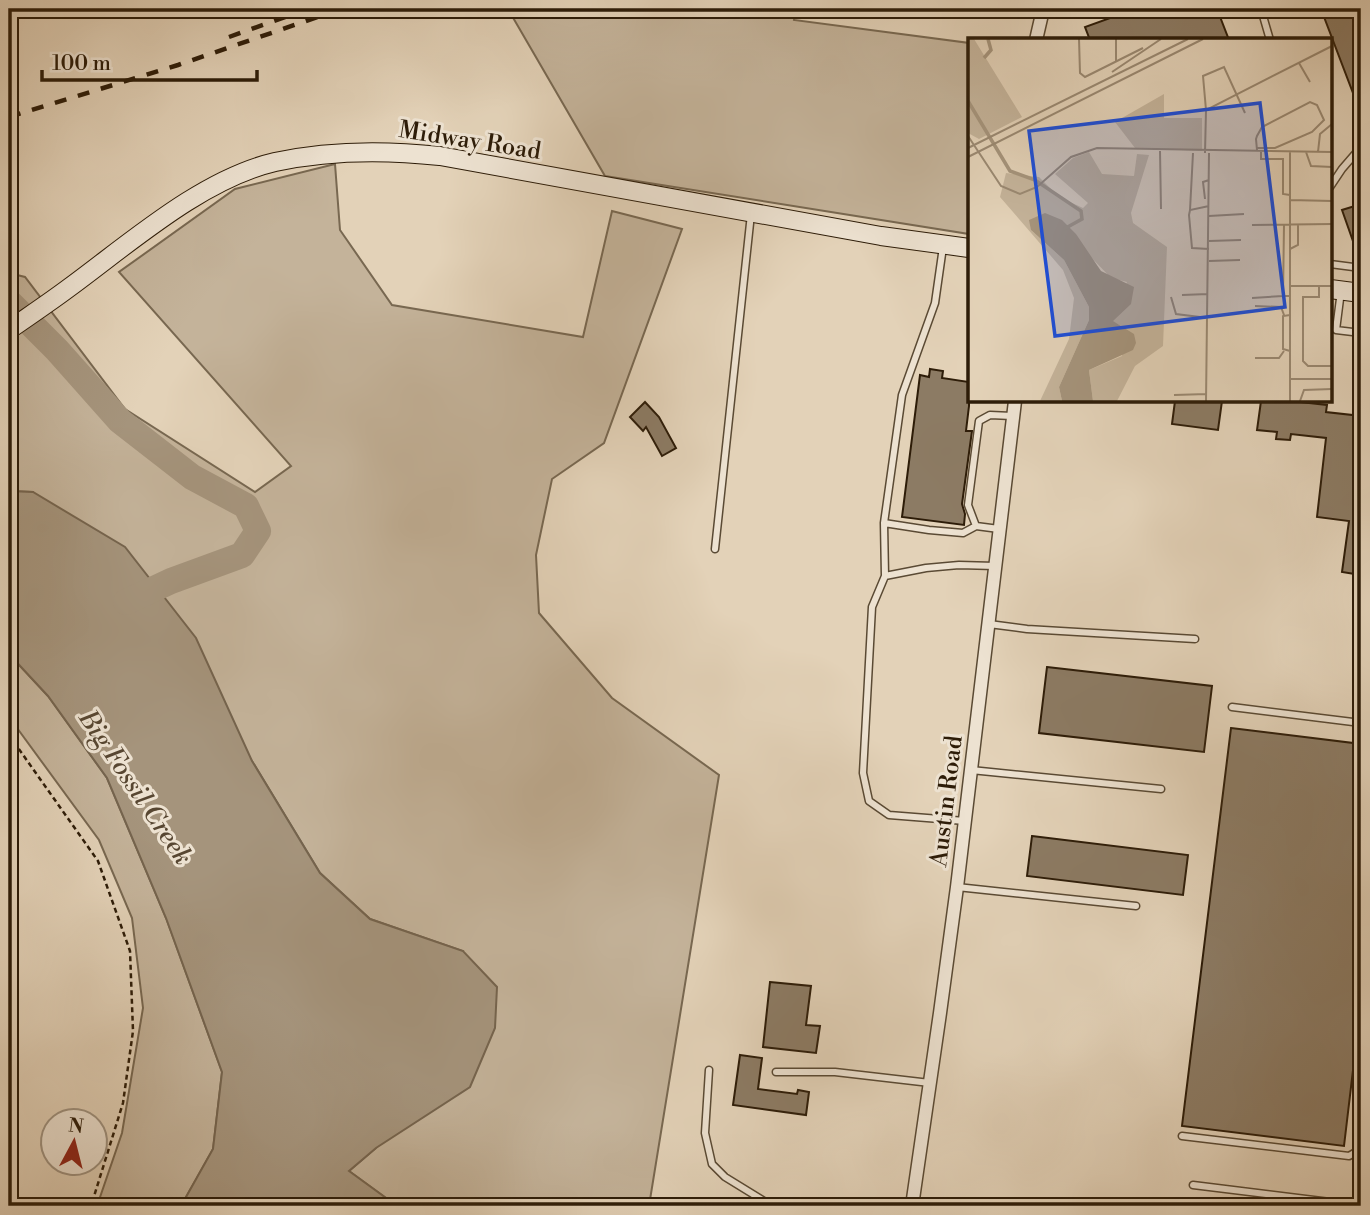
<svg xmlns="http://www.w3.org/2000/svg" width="1370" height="1215" font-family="'Libre Bodoni',serif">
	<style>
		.green { fill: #c4b39a; stroke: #786851; stroke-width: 2 }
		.water { fill: #a5947c; stroke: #75644e; stroke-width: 2 }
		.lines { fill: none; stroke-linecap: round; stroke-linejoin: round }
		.river { stroke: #a5947c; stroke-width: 26 }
		.building { fill: #8c7b64; stroke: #2d1c08; stroke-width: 2 }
		.lane-casing { stroke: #5a4a34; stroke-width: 9 }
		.street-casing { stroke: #5a4a34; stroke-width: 15 }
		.secondary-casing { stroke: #2d1c08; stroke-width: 20 }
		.path { stroke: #2d1c08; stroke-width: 2.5; stroke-dasharray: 5 3.5; stroke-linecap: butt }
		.lane { stroke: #ede2d1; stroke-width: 6 }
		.street { stroke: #ede2d1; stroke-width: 12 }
		.secondary { stroke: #ede2d1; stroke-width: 18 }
		.rail { stroke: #2d1c08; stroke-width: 4.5; stroke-dasharray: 12 12; stroke-linecap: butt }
		.labels { text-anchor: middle; stroke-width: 6; stroke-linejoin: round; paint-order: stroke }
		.street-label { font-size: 24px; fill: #2d1c08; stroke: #ede2d1 }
		.water-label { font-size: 26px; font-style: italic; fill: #574631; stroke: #ede2d1 }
		.inset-river { fill: none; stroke: #a5947c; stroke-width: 3.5 }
		.inset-road { fill: none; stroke: #9a8972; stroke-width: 2 }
		.view { fill: #1d4ed8; fill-opacity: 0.15; stroke: #1d4ed8; stroke-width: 3.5 }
		.inset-edge { fill: none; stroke: #2d1c08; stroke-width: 3.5 }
	</style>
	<rect width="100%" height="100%" fill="#e3d2b8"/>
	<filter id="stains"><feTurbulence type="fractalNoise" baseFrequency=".00286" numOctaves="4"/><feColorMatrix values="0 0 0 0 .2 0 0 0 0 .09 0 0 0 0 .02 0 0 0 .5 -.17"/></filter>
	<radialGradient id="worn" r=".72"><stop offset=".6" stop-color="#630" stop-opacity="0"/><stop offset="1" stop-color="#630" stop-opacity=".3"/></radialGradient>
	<path class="green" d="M508 9H796L794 20 969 43V234L605 176Z
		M335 164 340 230 392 305 583 337 612 211 682 229 604 443 552 479 536 555 539 613 612 698 719 775 649 1206H397L349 1171 376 1148 463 951 370 919 320 873 252 761 33 492 9 491V273L25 277 125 409 255 492 291 466 119 272 235 189Z
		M9 654 48 696 107 778 166 918 222 1072 213 1149 181 1206H97L122 1133 143 1008 132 918 99 840 9 717Z"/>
	<path class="water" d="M9 491 33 492 125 547 196 638 252 761 320 873 370 919 463 951 497 987 495 1028 470 1087 376 1148 349 1171 397 1206H181L213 1149 222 1072 166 918 107 778 48 696 9 654Z"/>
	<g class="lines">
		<path class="river" d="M9 302 57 350 120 421 192 477 246 506 258 531 242 555 171 581 126 602"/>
	</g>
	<path class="building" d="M1135 9H1217L1229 40H1090L1085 27Z
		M1321 9H1361V90L1353 93Z
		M1361 204V261H1360L1342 210Z
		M930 369 943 371 942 378 969 382V406L966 431H972L962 504 965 514 964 525 902 517 920 375 929 377Z
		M1175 401H1222L1218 430 1172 424Z
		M1261 401H1301V402L1327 405 1326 412 1361 416V575L1342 572 1349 521 1317 517 1326 438 1291 434 1290 440 1276 439 1277 432 1257 430Z
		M645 402 659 417 676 448 662 456 646 427 643 431 630 417Z
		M1047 667 1212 686 1204 752 1039 733Z
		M1231 728 1361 744V1003L1344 1146 1182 1126Z
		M1032 836 1188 855 1183 895 1027 876Z
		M770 982 811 986 806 1025 820 1026 816 1053 763 1047Z
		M740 1055 762 1058 758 1089 797 1094 798 1090 809 1092 806 1115 733 1105Z"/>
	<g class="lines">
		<g class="lane-casing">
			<path id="lane" d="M1261 9 1270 40
				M1330 187 1342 169 1361 147
				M1330 264 1361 268
				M1341 291 1336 330 1361 333
				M884 523 929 530 963 533 976 526 999 529
				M976 526 968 505 979 421 990 415 1012 416
				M715 549 751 214
				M885 576 884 523 902 395 935 303 943 247
				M989 624 1027 629 1195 639
				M1232 707 1361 723
				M971 770 1161 789
				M965 821 889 815 869 801 863 773 872 607 885 576 926 568 959 565 995 566
				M957 887 1136 906
				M709 1070 705 1133 712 1164 725 1177 764 1201 781 1206
				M776 1072H835L930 1083
				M1182 1136 1349 1156 1361 1149
				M1193 1185 1330 1202 1340 1206"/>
		</g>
		<g class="street-casing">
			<path id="street" d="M1036 40 1042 14 1046 9
				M912 1206 940 1013 957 887 1015 401"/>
		</g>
		<g class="secondary-casing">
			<path id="secondary" d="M1330 289 1361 293
				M9 330C29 316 50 302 70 287 130 243 202 179 275 162 330 150 385 150 440 156L881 236 969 248"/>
		</g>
		<path class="path" d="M9 735 98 861 130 951 133 1031 123 1103 91 1206"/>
		<use href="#lane" class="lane"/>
		<use href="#street" class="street"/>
		<use href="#secondary" class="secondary"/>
		<path class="rail" d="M229 37 308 9
			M9 117 178 65 341 9"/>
	</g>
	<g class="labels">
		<g class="street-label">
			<text transform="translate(470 140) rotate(9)" y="8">Midway Road</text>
			<text transform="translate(946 801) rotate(-83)" y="8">Austin Road</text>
		</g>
		<g class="water-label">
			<text transform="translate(136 787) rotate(56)" y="9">Big Fossil Creek</text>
		</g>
	</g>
	<g transform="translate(968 38)">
		<rect width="364" height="364" fill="#e3d2b8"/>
		<path d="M0 1H6L54 79 11 101 0 95ZM196 56V80H234V113L167 110 147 84ZM121 114 134 136 166 138 169 116 181 117 163 175 165 185 199 209 195 308 167 328 149 363H125L121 332 154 318 157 290 144 283 159 244 143 240 120 216 63 192 96 222 121 269V282L91 349 94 363H72L101 301 106 260 95 232 32 159 38 135 71 139 91 159 115 170 120 165 87 136 105 120Z" fill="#c4b39a"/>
		<path d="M77 175 94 182 108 196 133 233 166 249 163 266 145 283 166 296 168 305 165 312 121 332 125 363H94L91 349 121 282V269L96 222 63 192 61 182Z" fill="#a5947c"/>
		<path class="inset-river" d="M16 20 23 12 20 1M0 63 42 133 67 142 113 173 114 181 96 191"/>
		<path class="inset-road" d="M111 1 112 35 117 39 175 10M148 1V23M331 25 342 44M144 34 193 1M238 72 235 38 256 29 277 75M0 98 33 148 52 156 69 149 103 119 129 110 364 114M0 110 220 1M289 110H307L344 94 356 82 349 67 342 64 294 89 289 98 288 101 289 112M192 113 193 171M293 114V121H315V156L322 157M322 114V363M338 114 343 128 364 129M350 114 352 96 364 86M237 115 238 72 364 8M0 119 235 1M237 161 235 144 241 142M322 162 364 163M241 168 222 172 221 177 224 210 241 211M222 172 225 115M241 178 276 176M284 187 364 186M316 187 315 258H322M241 203 273 202M322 211 330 207V186M241 223 272 222M322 248H364M351 248V259H335V323L340 328H364M214 257 240 256M203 259 208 276 240 280M284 260 315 258M287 268 313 269 316 277M322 277 315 278V311L322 313M287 320H311L316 313M322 341H364M206 357 239 356M238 363 241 115M332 363 336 352 364 351"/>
		<path class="view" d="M292 65 317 269 87 298 61 93Z"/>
		<rect width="364" height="364" class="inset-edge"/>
	</g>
	<rect width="1370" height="1215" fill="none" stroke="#e3d2b8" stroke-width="35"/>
	<rect x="10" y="10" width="1349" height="1194" fill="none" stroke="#2d1c08" stroke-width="3.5"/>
	<rect x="18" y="18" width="1335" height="1180" fill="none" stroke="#2d1c08" stroke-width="2"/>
	<g transform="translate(74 1142) rotate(7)"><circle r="33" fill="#ede2d1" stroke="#a09381" stroke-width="2"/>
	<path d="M0-5L12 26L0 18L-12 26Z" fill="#8f2418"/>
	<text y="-10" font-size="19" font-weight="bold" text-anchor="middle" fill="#2d1c08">N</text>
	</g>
	<path d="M42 70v10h215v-10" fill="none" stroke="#2d1c08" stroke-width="3.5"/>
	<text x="52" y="70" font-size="21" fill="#2d1c08" stroke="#ede2d1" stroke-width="5" paint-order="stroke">100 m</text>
	<rect width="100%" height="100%" filter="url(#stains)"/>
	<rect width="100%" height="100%" fill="url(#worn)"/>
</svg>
